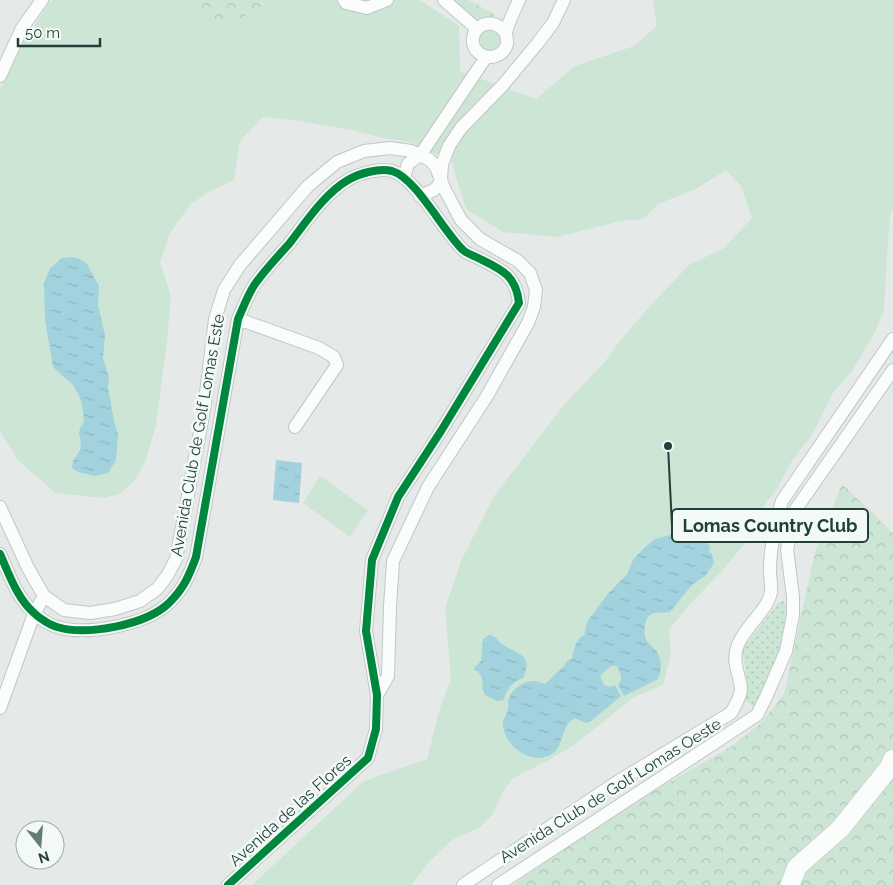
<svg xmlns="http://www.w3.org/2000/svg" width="893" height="885" font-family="Raleway,sans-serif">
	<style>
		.green { fill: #cde5d5 }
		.forest { fill: url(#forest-crowns) }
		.garden { fill: url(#garden-dots) }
		.water { fill: url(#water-ripples) }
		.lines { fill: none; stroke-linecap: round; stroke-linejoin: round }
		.minor-casing { stroke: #c2c7c5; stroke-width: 14 }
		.secondary-casing { stroke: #c0c8c5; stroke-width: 20 }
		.minor { stroke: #fbfcfc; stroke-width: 12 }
		.secondary { stroke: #fbfcfc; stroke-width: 19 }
		.cycleway-casing { stroke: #f3f9f6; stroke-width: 11 }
		.cycleway { stroke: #00873e; stroke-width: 8 }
		.labels { text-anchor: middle; stroke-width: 5; stroke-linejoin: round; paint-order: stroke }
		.street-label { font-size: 16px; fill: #204039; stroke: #f3f9f6 }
		.leader { fill: none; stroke: #204039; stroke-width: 2 }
		.callout-dot { fill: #204039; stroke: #f3f9f6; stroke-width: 2 }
		.callout { fill: #f3f9f6; stroke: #204039; stroke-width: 2 }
		.callout-label { font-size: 18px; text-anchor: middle; font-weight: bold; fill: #204039 }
	</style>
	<defs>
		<pattern id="forest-crowns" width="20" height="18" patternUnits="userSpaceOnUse" patternTransform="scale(1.25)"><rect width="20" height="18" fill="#cde5d5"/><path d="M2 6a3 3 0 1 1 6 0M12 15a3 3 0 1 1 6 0" fill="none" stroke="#b0c6b8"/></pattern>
		<pattern id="garden-dots" width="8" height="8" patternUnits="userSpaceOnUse" patternTransform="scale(1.25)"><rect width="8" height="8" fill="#cde5d5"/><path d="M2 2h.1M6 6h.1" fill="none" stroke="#b0c6b8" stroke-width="1.8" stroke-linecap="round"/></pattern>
		<pattern id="water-ripples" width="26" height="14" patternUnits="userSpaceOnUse" patternTransform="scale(1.25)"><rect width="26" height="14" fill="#a2d2dd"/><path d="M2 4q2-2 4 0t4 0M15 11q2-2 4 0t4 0" fill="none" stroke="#8bb5be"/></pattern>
	</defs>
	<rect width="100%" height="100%" fill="#e5eae8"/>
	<path class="green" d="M53 0H181L198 13 230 25 272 0H420L459 26 460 71 536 99 575 66 634 46 657 26 653 0H893V209L890 216 887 257 884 310 874 334 852 371 833 393 813 433 792 461 775 492 759 511 751 536 722 571 689 605 669 630 671 653 663 685 634 697 577 743 551 759 513 778 502 793 493 814 480 827 452 840 429 862 411 885H252L364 781 427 759 440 708 451 679 445 608 462 559 494 496 568 400 603 364 623 337 651 305 689 265 724 248 752 218 741 186 726 170 696 189 658 204 643 219 621 221 557 237 503 232 466 209 451 161 410 142 383 138 351 130 300 121 263 117 240 141 234 180 207 193 190 205 170 233 160 262 171 296 167 341 156 425 146 460 136 479 120 494 103 498 55 493 17 459 0 431V89L13 60 48 4Z
		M487 27 502 35 503 44 497 51 489 53C479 48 477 43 480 32Z
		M320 476 368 510 350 537 303 503Z"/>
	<path class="forest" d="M181 0H272L230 25 198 13Z
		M449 0H468L493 13 497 23 482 24Z
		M842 484 893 533V885H513L610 816 732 746 761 723 784 694 815 552Z"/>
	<path class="garden" d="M784 601C797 623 765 684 755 706L753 707 745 700C750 684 744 666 742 649L779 602Z"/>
	<path class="water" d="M72 257 80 259 87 264 99 286 98 305 105 335 103 358 109 377 108 387 114 421 118 434 116 460 109 472 104 474 95 476 78 472 72 468 73 461 80 450 81 442 79 434 80 428 84 422 82 405 79 395 73 385 53 367 45 320 44 283 50 268 62 258Z
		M276 460 302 463 299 503 273 500Z
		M673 534C687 534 700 537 710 546L709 552 712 554 714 563 706 575 692 585 670 612C665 613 659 612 654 613 644 616 642 633 647 641 652 648 658 649 660 660 662 666 660 673 658 679L624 696 618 685C624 677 620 674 617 666H611L600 676 604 685 610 687 615 685 621 696 591 721 586 723 575 718C559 726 565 750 548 756 530 764 505 746 503 726 502 719 507 715 508 709 509 706 508 703 508 701 510 691 523 680 534 681 537 681 541 683 545 684L565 665 567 661 572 658C574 649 575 640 584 635L587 622 607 595 627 574 633 560 644 548 655 539Z
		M489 635C497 636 498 642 505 646 521 655 533 656 523 678 514 681 505 690 504 700L497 701 485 695 482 688 483 680 478 671H475L474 668 481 661 483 639Z"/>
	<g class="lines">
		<g class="minor-casing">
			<path id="minor" d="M344 0 346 3 367 8 387 0
				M444 0 477 29
				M506 33C486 8 461 38 479 53 489 61 504 56 507 44 508 40 506 37 506 33 508 22 515 10 519 0
				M0 76 22 28 42 0
				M404 177 408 164 421 154 486 57
				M420 196 434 190 438 186 441 180 442 164 449 146 461 128 503 85 537 44 553 23 564 0
				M238 319 319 348 334 357 337 365 295 427
				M0 507 28 568 44 596 64 610 90 613 115 609 140 601 157 589 167 576 176 559 204 410 215 319 224 290 240 265 308 186 337 162 364 151 390 148 411 151 430 160 436 167 444 188 461 220 480 239 518 261 530 273 536 290 534 307 528 323 487 396 428 487 393 561 390 607 388 676 377 695
				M0 554C9 574 17 598 34 613 39 618 50 625 57 627 87 636 146 625 169 603 184 588 189 576 196 557L238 319C243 308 248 294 255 284 265 270 277 257 289 244 306 222 324 194 348 180 360 173 379 168 392 171 416 178 443 231 463 250 466 253 472 255 476 257 500 269 516 274 519 303L441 431 398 497 372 560 366 631 377 695 376 729 368 758 228 885
				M0 708 34 614 44 596
				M463 885 617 782 731 713C735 706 741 697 741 689 740 676 733 664 736 651 741 629 768 611 771 592 772 583 769 574 770 565 771 543 776 521 782 501L893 339
				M498 885 757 715 766 697 786 651 793 615V597L787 549 796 509 893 370"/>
		</g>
		<g class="secondary-casing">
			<path id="secondary" d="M790 885 797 867 840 829 889 768 893 759"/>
		</g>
		<use href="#minor" class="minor"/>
		<use href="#secondary" class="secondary"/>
		<g class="cycleway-casing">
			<path id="cycleway" d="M0 554C9 574 17 598 34 613 39 618 50 625 57 627 87 636 146 625 169 603 184 588 189 576 196 557L238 319C243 308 248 294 255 284 265 270 277 257 289 244 306 222 324 194 348 180 360 173 379 168 392 171 416 178 443 231 463 250 466 253 472 255 476 257 500 269 516 274 519 303L441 431 398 497 372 560 366 631 377 695 376 729 368 758 228 885"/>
		</g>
		<use href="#cycleway" class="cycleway"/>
	</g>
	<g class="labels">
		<g class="street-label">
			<text transform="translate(197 435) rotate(-80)" y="6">Avenida Club de Golf Lomas Este</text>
			<text transform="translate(610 790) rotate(-32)" y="6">Avenida Club de Golf Lomas Oeste</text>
			<text transform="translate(290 810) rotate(-42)" y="6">Avenida de las Flores</text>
		</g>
	</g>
	<path class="leader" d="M668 446L672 526"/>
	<circle class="callout-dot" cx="668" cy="446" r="5"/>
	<rect class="callout" x="672" y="509" width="196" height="33" rx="5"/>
	<g class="callout-label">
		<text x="770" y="532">Lomas Country Club</text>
	</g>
	<g transform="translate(40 845) rotate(163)"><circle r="24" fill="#f3f9f6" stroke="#9fafaa"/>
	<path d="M0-4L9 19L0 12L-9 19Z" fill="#657c76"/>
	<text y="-8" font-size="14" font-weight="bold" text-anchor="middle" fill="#204039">N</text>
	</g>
	<path d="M18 38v8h82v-8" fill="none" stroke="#204039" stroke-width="2.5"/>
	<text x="25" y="38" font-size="15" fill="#204039" stroke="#f3f9f6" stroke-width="4" paint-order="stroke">50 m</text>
</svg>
